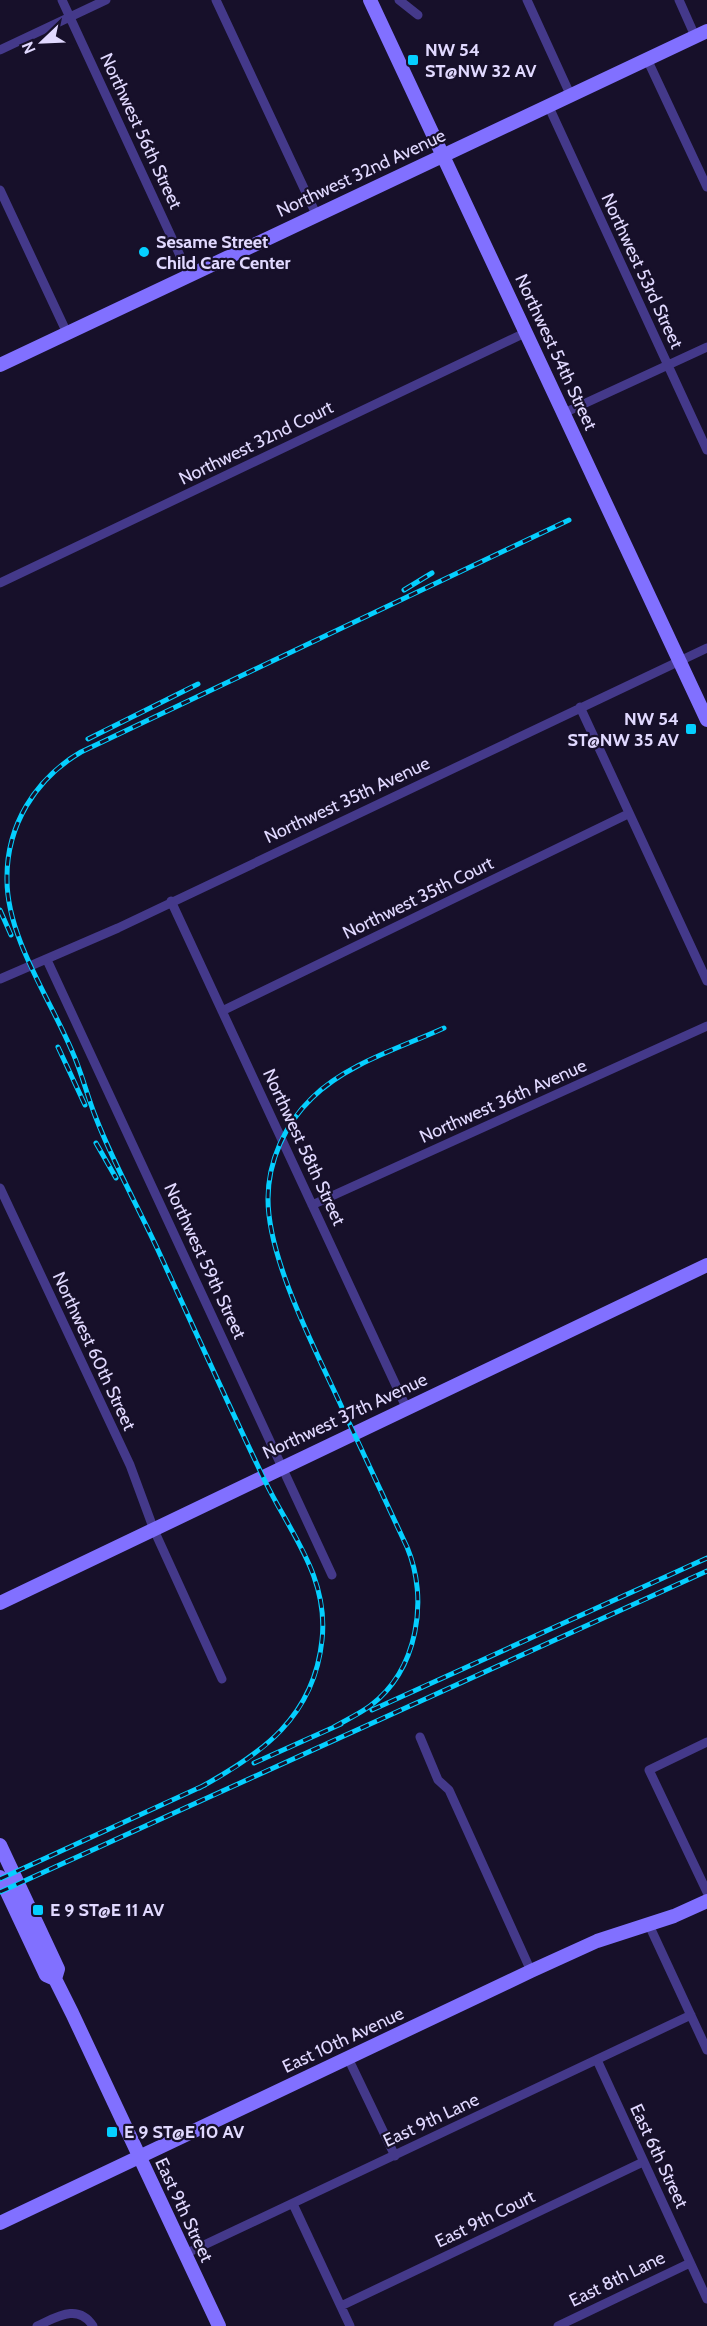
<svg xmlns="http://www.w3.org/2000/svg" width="707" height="2326" font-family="Cabin,sans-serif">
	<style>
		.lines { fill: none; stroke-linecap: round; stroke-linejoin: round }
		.street { stroke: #44398a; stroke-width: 9 }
		.secondary { stroke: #8170ff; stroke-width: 14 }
		.rail-casing { stroke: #05cfff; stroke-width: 5 }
		.rail { stroke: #17102a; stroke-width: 3; stroke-dasharray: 9; stroke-linecap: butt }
		.poi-dot { fill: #05cfff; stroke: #17102a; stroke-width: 2 }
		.labels { text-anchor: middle; stroke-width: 4.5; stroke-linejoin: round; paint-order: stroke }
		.poi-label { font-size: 18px; font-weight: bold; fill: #e1d9ff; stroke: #17102a; text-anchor: start }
		.street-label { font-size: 18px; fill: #e1d9ff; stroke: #17102a }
	</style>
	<rect width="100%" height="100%" fill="#17102a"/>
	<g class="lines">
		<path class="street" d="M62 0 189 275
			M216 0 316 214
			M399 0 418 15
			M527 0 570 94
			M679 0 695 36
			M0 50 106 0
			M647 59 707 187
			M548 105 707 450
			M0 190 67 333
			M564 413 707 347
			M0 583 527 332
			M580 707 707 981
			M171 901 406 1407
			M47 960 332 1575
			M0 979 118 928 707 648
			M222 1011 628 814
			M0 1188 130 1465 154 1530 222 1679
			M312 1205 707 1026
			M420 1737 438 1780 449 1790 531 1971
			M707 1742 649 1770 707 1892
			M649 1925 707 2050
			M348 2058 395 2156
			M597 2060 707 2299
			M293 2204 350 2326
			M185 2254 691 2015
			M341 2306 643 2162
			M37 2326C57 2317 78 2303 93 2326
			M558 2326 690 2263"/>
		<path class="secondary" d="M370 0 707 720
			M0 365 707 31
			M0 1603 707 1265
			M0 1845 58 1969 55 1979
			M0 1877 46 1975 55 1979 72 2013 219 2326
			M0 2223 531 1971 597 1941 674 1916 707 1901"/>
		<g class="rail-casing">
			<path id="rail" d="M404 590 432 573
				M88 739 198 684
				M0 910 11 935
				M58 1047 85 1105
				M96 1143 116 1178
				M372 1710 707 1558
				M334 1727C346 1720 359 1714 370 1706 418 1670 429 1599 407 1547 384 1498 361 1448 338 1399 313 1345 268 1258 268 1199 268 1161 285 1124 312 1098 346 1064 400 1048 444 1028
				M254 1763 341 1724
				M199 1788C262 1754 314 1717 322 1640 329 1577 290 1533 265 1481 228 1404 193 1326 157 1248 137 1205 113 1162 96 1118 87 1096 82 1073 72 1051 50 999 7 937 7 880 6 826 35 779 81 752L569 520
				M0 1879 205 1785
				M0 1892 707 1571"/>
		</g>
		<use href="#rail" class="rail"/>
	</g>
	<g class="poi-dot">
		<rect x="407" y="54" width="12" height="12" rx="3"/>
		<circle cx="144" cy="252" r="6"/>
		<rect x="685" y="723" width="12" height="12" rx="3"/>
		<rect x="32" y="1904" width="12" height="12" rx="3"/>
		<rect x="106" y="2126" width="12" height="12" rx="3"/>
	</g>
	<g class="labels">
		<g class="poi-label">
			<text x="425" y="56">NW 54<tspan x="425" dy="21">ST@NW 32 AV</tspan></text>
			<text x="156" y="248">Sesame Street<tspan x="156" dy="21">Child Care Center</tspan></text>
			<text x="679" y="725" text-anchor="end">NW 54<tspan x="679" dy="21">ST@NW 35 AV</tspan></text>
			<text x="50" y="1916">E 9 ST@E 11 AV</text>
			<text x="124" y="2138">E 9 ST@E 10 AV</text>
		</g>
		<g class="street-label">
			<text transform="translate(141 131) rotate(65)" y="6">Northwest 56th Street</text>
			<text transform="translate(361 173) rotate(-25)" y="6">Northwest 32nd Avenue</text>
			<text transform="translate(642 271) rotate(65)" y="6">Northwest 53rd Street</text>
			<text transform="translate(556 352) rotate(65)" y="6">Northwest 54th Street</text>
			<text transform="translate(256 443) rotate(-26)" y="6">Northwest 32nd Court</text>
			<text transform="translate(347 800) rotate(-25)" y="6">Northwest 35th Avenue</text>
			<text transform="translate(418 898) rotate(-26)" y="6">Northwest 35th Court</text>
			<text transform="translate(503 1101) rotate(-24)" y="6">Northwest 36th Avenue</text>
			<text transform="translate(304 1147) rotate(65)" y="6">Northwest 58th Street</text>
			<text transform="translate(205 1261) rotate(65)" y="6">Northwest 59th Street</text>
			<text transform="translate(94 1351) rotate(65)" y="6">Northwest 60th Street</text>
			<text transform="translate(345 1416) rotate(-25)" y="6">Northwest 37th Avenue</text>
			<text transform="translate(343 2040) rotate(-25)" y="6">East 10th Avenue</text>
			<text transform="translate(431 2120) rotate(-25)" y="6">East 9th Lane</text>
			<text transform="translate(659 2156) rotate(65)" y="6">East 6th Street</text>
			<text transform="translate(184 2210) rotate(65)" y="6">East 9th Street</text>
			<text transform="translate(485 2219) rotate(-26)" y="6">East 9th Court</text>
			<text transform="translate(617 2279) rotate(-26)" y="6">East 8th Lane</text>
		</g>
	</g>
	<g transform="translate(42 42) rotate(247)" stroke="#17102a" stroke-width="4.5" paint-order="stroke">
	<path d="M0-4.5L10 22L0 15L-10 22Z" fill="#e1d9ff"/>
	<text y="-9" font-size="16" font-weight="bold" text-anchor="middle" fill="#e1d9ff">N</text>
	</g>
</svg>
